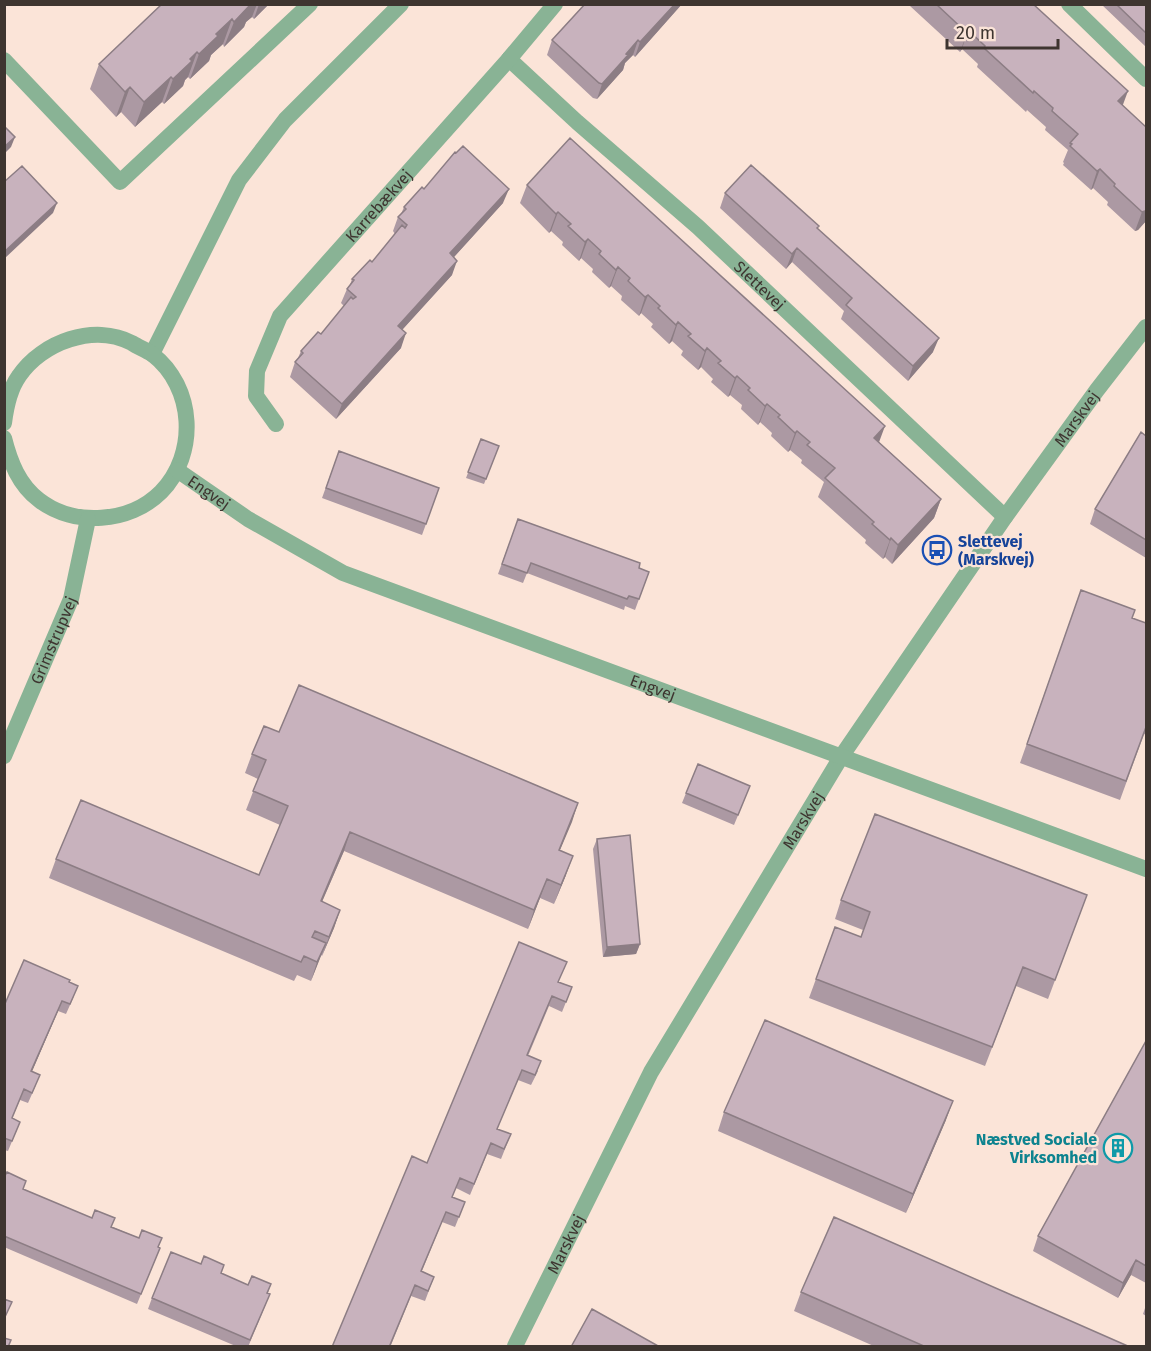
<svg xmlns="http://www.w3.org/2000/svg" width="1151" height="1351" font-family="'Fira Sans',sans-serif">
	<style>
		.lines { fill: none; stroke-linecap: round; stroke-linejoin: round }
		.minor { stroke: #89b395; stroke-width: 16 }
		.tertiary { stroke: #89b395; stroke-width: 16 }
		.wall { fill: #ac99a3 }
		.shaded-wall { fill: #8c7d84 }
		.building { fill: #c8b2bd; stroke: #8c7d84; stroke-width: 1.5 }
		.labels { text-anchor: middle; stroke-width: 4.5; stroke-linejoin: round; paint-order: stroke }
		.street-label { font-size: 16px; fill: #3e3530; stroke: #fbe4d8 }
		.transit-label { font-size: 16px; font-weight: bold; fill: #164399; stroke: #fbe4d8; text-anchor: start }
		.culture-label { font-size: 16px; font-weight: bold; fill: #0d838f; stroke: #fbe4d8; text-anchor: end }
	</style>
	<rect width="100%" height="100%" fill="#fbe4d8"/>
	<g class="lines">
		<g class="minor">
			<path d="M1069 4 1146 79"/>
			<path id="s1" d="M509 59 577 122 698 227 1005 517"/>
			<path d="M4 60 120 182 310 4"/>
			<path id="s2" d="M276 424 256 396 257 371 280 316 509 59 555 4"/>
			<path id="s3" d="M515 1346 651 1072 841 757 1005 517 1097 390 1146 327"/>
		</g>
		<g class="tertiary">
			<path d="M152 354 239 180 285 120 401 4"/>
			<path d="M4 423C6 407 9 390 19 376 42 342 94 323 132 343 138 347 146 350 152 354 195 387 198 454 161 492 130 523 74 527 39 500 19 485 10 462 4 438"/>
			<path id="s4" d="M177 470 248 519 343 573 1146 869"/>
			<path id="s5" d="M4 756 71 599 88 519"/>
		</g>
	</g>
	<path class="wall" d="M162 4H269L254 19 252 17 246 22 244 27 224 47 223 44 211 55 209 61 190 79 188 77 185 80 183 86 164 104 162 102 135 127 121 112 116 117 90 89 99 64Z
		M585 4H682L635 57 633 55 625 63 623 70 597 99 593 98 547 55 552 40Z
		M910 4H1033L1122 105 1146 221 1138 230 1135 231 1107 205 1108 202 1093 188 1091 190 1063 165 1064 163 1063 162 1068 150 1045 130 1046 127 1027 110 1026 112 977 67 978 64 962 49 960 52 910 6Z
		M1101 4H1146V47Z
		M527 185 879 442 941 499 934 518 892 564 885 557 883 559 865 543 866 540 818 497 824 482 801 463 802 460 790 450 788 452 771 436 772 433 760 422 758 425 741 409 742 405 730 395 728 397 711 382 713 379 701 367 698 370 681 355 683 351 672 341 669 344 651 327 653 324 641 313 639 316 621 300 622 296 611 286 609 288 592 272 593 269 581 258 579 261 562 245 563 242 551 231 549 233 520 203Z
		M424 189 503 203 454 257 452 275 402 330 401 348 336 419 290 377 295 362 298 358 301 351 321 334 344 306 341 303 347 289 350 285 352 279 372 262 395 234 393 231 398 217 401 214 404 207Z
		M725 193 817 229 933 352 908 381 841 319 844 311 792 262 786 269 720 208Z
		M1146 436V558L1090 524 1095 509Z
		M481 439 499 446 484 484 466 478Z
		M339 451 439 488 422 535 322 498Z
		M518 519 649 572 635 610 625 606 624 610 527 573 523 583 498 574Z
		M1081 590 1132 618 1146 623V735L1144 734 1120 800 1020 763Z
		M279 732 578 803 559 851 566 875 554 904 540 898 528 929 344 851 322 902 340 910 334 928 322 956 321 955 311 981 297 975 294 981 49 878 56 859 259 875 280 825 246 810 258 779 245 773 252 754Z
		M686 793 746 796 734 825 682 803Z
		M597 839 640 944 636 954 603 957 593 849Z
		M1087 895 1048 999 1016 986 985 1066 809 998 835 927 861 937 863 930 835 919 841 900Z
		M70 982 74 996 66 1014 58 1011 32 1071 36 1085 28 1103 20 1100 12 1118 20 1122 8 1151 4 1150V1006Z
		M559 982 572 987 562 1012 549 1006 528 1056 538 1071 531 1085 518 1080 497 1129 511 1134 501 1159 487 1154 470 1195 456 1188 452 1197 465 1202 455 1227 442 1222 422 1271 434 1277 425 1301 411 1296 391 1345 332 1347 427 1163Z
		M1146 1041V1283L1131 1275 1118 1298 1033 1251 1038 1236Z
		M724 1112 946 1120 906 1213 718 1131Z
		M4 1177 23 1189 139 1238H162L158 1247 156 1258 137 1304 4 1247Z
		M201 1264 224 1265 221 1273 248 1285 271 1284 268 1293 266 1304 248 1347H238L148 1309 152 1298Z
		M801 1292 1130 1347H876L794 1311Z
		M1146 1305V1316L1143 1314Z"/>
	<path class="shaded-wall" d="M250 4H257L252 17 246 22 244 27 224 47 234 22Z
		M259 4H269L254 19Z
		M675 4H682L635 57 640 42Z
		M232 19 223 44 211 55 209 61 190 79 199 54 216 34Z
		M968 30 962 49 960 52 967 33Z
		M638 40 633 55 625 63 623 70 597 99 602 84 626 54Z
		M197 52 188 77 185 80 183 86 164 104 173 79 190 59Z
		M171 77 162 102 135 127 144 102Z
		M130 87 121 112 116 117 125 92Z
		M1128 91 1121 110 1118 101Z
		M15 137 11 147 4 154V147Z
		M1100 169 1093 188 1091 190 1097 171Z
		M509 189 503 203 444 268 450 253Z
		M57 203 53 213 4 259V252Z
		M1146 210V221L1138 230 1135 231 1142 212Z
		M558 212 551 231 549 233 556 214Z
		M588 239 581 258 579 261 585 242Z
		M797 248 792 262 786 269 792 254Z
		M457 261 452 275 392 341 398 326Z
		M618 267 611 286 609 288 616 270Z
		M648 295 641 313 639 316 645 297Z
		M678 322 672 341 669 344 676 325Z
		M406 333 401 348 336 419 342 404Z
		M939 338 933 352 908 381 913 366Z
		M707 348 701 367 698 370 705 351Z
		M737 376 730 395 728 397 735 378Z
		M767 404 760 422 758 425 765 406Z
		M885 426 878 445 874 438Z
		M797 431 790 450 788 452 795 433Z
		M941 499 934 518 892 564 898 545Z
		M891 538 885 557 883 559 890 540Z
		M578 803 572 822 552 869 559 850Z
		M350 832 344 851 314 920 321 901Z
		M573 856 566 875 554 904 561 885Z
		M547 879 540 898 528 929 534 910Z
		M340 910 334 928 322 956 329 937Z
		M326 943 319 961 311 981 317 962Z
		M640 944 636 954 603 957 607 947Z
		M62 1001 58 1011 28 1081 31 1071Z
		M953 1101 946 1120 906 1213 913 1194Z
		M1136 1260 1131 1275 1118 1298 1123 1283Z"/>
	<path class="building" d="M162 4H251L234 22 232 19 216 34 218 36 199 54 197 52 190 59 192 61 173 79 171 77 144 102 130 87 125 92 99 64Z
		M585 4H675L640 42 638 40 626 54 628 55 602 84 599 83 552 40Z
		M936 4H1033L1128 91 1118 101 1146 127V210L1145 211 1142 212 1114 186 1115 184 1100 169 1097 171 1070 146 1072 144 1070 143 1078 134 1052 111 1053 108 1034 91 1033 93 984 48 985 46 968 30 967 33Z
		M1116 4H1146V33Z
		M4 126 15 137 4 147Z
		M570 138 885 426 874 438 941 499 898 545 891 538 890 540 872 524 874 522 825 478 835 468 807 445 810 442 797 431 795 433 778 417 780 415 767 404 765 406 748 390 750 388 737 376 735 378 718 363 721 361 707 348 705 351 688 336 691 334 678 322 676 325 658 308 660 306 648 295 645 297 628 281 630 278 618 267 616 270 599 254 601 251 588 239 585 242 568 226 571 224 558 212 556 214 527 185Z
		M463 146 509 189 450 253 457 261 398 326 406 333 342 404 295 362 303 353 301 351 318 332 321 334 351 297 353 299 356 297 347 289 354 280 352 279 370 260 372 262 402 225 405 228 407 225 398 217 406 209 404 207 422 187 424 189 455 152 456 153Z
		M751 165 819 226 817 228 939 338 913 366 846 305 852 298 797 248 792 254 725 193Z
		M22 166 57 203 4 252V182Z
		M1141 432 1146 436V540L1095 509Z
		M481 439 499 446 486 479 468 472Z
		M339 451 439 488 426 524 326 488Z
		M518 519 640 563 639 568 649 572 639 599 629 596 627 599 531 563 527 573 502 564Z
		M1081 590 1135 610 1132 618 1146 623V727L1126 781 1027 744Z
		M299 685 578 803 559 850 573 856 561 885 547 879 534 910 350 832 321 901 340 910 329 937 315 931 312 937 326 943 317 962 304 956 301 962 56 859 81 800 259 875 288 806 253 791 266 760 252 754 264 726 279 732Z
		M698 764 750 786 738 815 686 793Z
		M875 814 1087 895 1055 980 1023 967 992 1047 816 979 835 927 861 937 870 912 841 900Z
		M630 835 640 944 607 947 597 839Z
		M519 942 567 962 558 982 572 987 566 1002 552 996 527 1055 541 1061 535 1075 522 1070 497 1129 511 1134 504 1149 491 1143 474 1184 460 1178 452 1197 465 1202 459 1217 446 1212 421 1271 434 1277 428 1291 415 1285 390 1345 394 1347H332L412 1156 427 1163Z
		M24 960 70 980 69 982 78 986 70 1004 62 1001 31 1071 40 1075 32 1093 24 1089 12 1118 20 1122 12 1141 4 1138V1006Z
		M765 1020 953 1101 913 1194 724 1112Z
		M1146 1041V1266L1136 1260 1123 1283 1038 1236Z
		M7 1172 26 1181 23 1189 92 1218 95 1210 115 1218 111 1227 139 1238 142 1230 162 1238 158 1247 160 1248 141 1294 4 1236V1177Z
		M834 1217 1130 1347H926L801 1292Z
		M171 1252 201 1264 204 1256 224 1265 221 1273 248 1285 252 1276 271 1284 267 1293 270 1294 250 1340 152 1298Z
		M4 1299 12 1302 4 1319Z
		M592 1309 660 1347H571Z
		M4 1338 11 1340 8 1347H4Z"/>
	<defs>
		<g id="bus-ring" transform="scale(1.5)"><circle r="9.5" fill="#fbe4d8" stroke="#1a4fb4" stroke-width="1.5"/><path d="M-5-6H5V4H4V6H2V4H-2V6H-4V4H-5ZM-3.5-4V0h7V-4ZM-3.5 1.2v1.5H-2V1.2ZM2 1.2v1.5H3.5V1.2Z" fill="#1a4fb4"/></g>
		<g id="building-ring" transform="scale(1.5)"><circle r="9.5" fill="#fbe4d8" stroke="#0f9aa8" stroke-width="1.5"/><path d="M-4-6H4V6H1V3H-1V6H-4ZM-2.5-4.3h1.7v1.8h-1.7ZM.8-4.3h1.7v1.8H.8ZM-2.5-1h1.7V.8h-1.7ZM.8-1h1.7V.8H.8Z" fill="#0f9aa8"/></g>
	</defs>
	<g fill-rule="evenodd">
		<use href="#bus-ring" x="937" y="550"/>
		<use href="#building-ring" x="1118" y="1148"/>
	</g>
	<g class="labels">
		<g class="street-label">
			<text dy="6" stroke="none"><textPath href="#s2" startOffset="267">Karrebækvej</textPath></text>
			<text dy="6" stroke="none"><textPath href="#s1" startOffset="338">Slettevej</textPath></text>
			<text dy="6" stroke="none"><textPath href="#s3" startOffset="1086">Marskvej</textPath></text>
			<text dy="6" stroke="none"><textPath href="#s4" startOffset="39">Engvej</textPath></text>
			<text dy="6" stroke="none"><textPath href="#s5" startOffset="126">Grimstrupvej</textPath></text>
			<text dy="6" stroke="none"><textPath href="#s4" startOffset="526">Engvej</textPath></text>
			<text dy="6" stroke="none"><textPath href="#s3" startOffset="600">Marskvej</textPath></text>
			<text dy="6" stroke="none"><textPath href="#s3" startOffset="114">Marskvej</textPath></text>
		</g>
		<g class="transit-label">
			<text x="958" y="547">Slettevej<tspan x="958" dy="18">(Marskvej)</tspan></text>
		</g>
		<g class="culture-label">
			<text x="1097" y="1145">Næstved Sociale<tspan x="1097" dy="18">Virksomhed</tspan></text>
		</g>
	</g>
	<rect width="1151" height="1351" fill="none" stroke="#3e3530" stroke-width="12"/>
	<path d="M947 39v9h111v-9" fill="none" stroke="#3e3530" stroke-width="3"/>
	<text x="956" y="39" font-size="18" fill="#3e3530" stroke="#fbe4d8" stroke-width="4.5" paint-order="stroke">20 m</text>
</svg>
